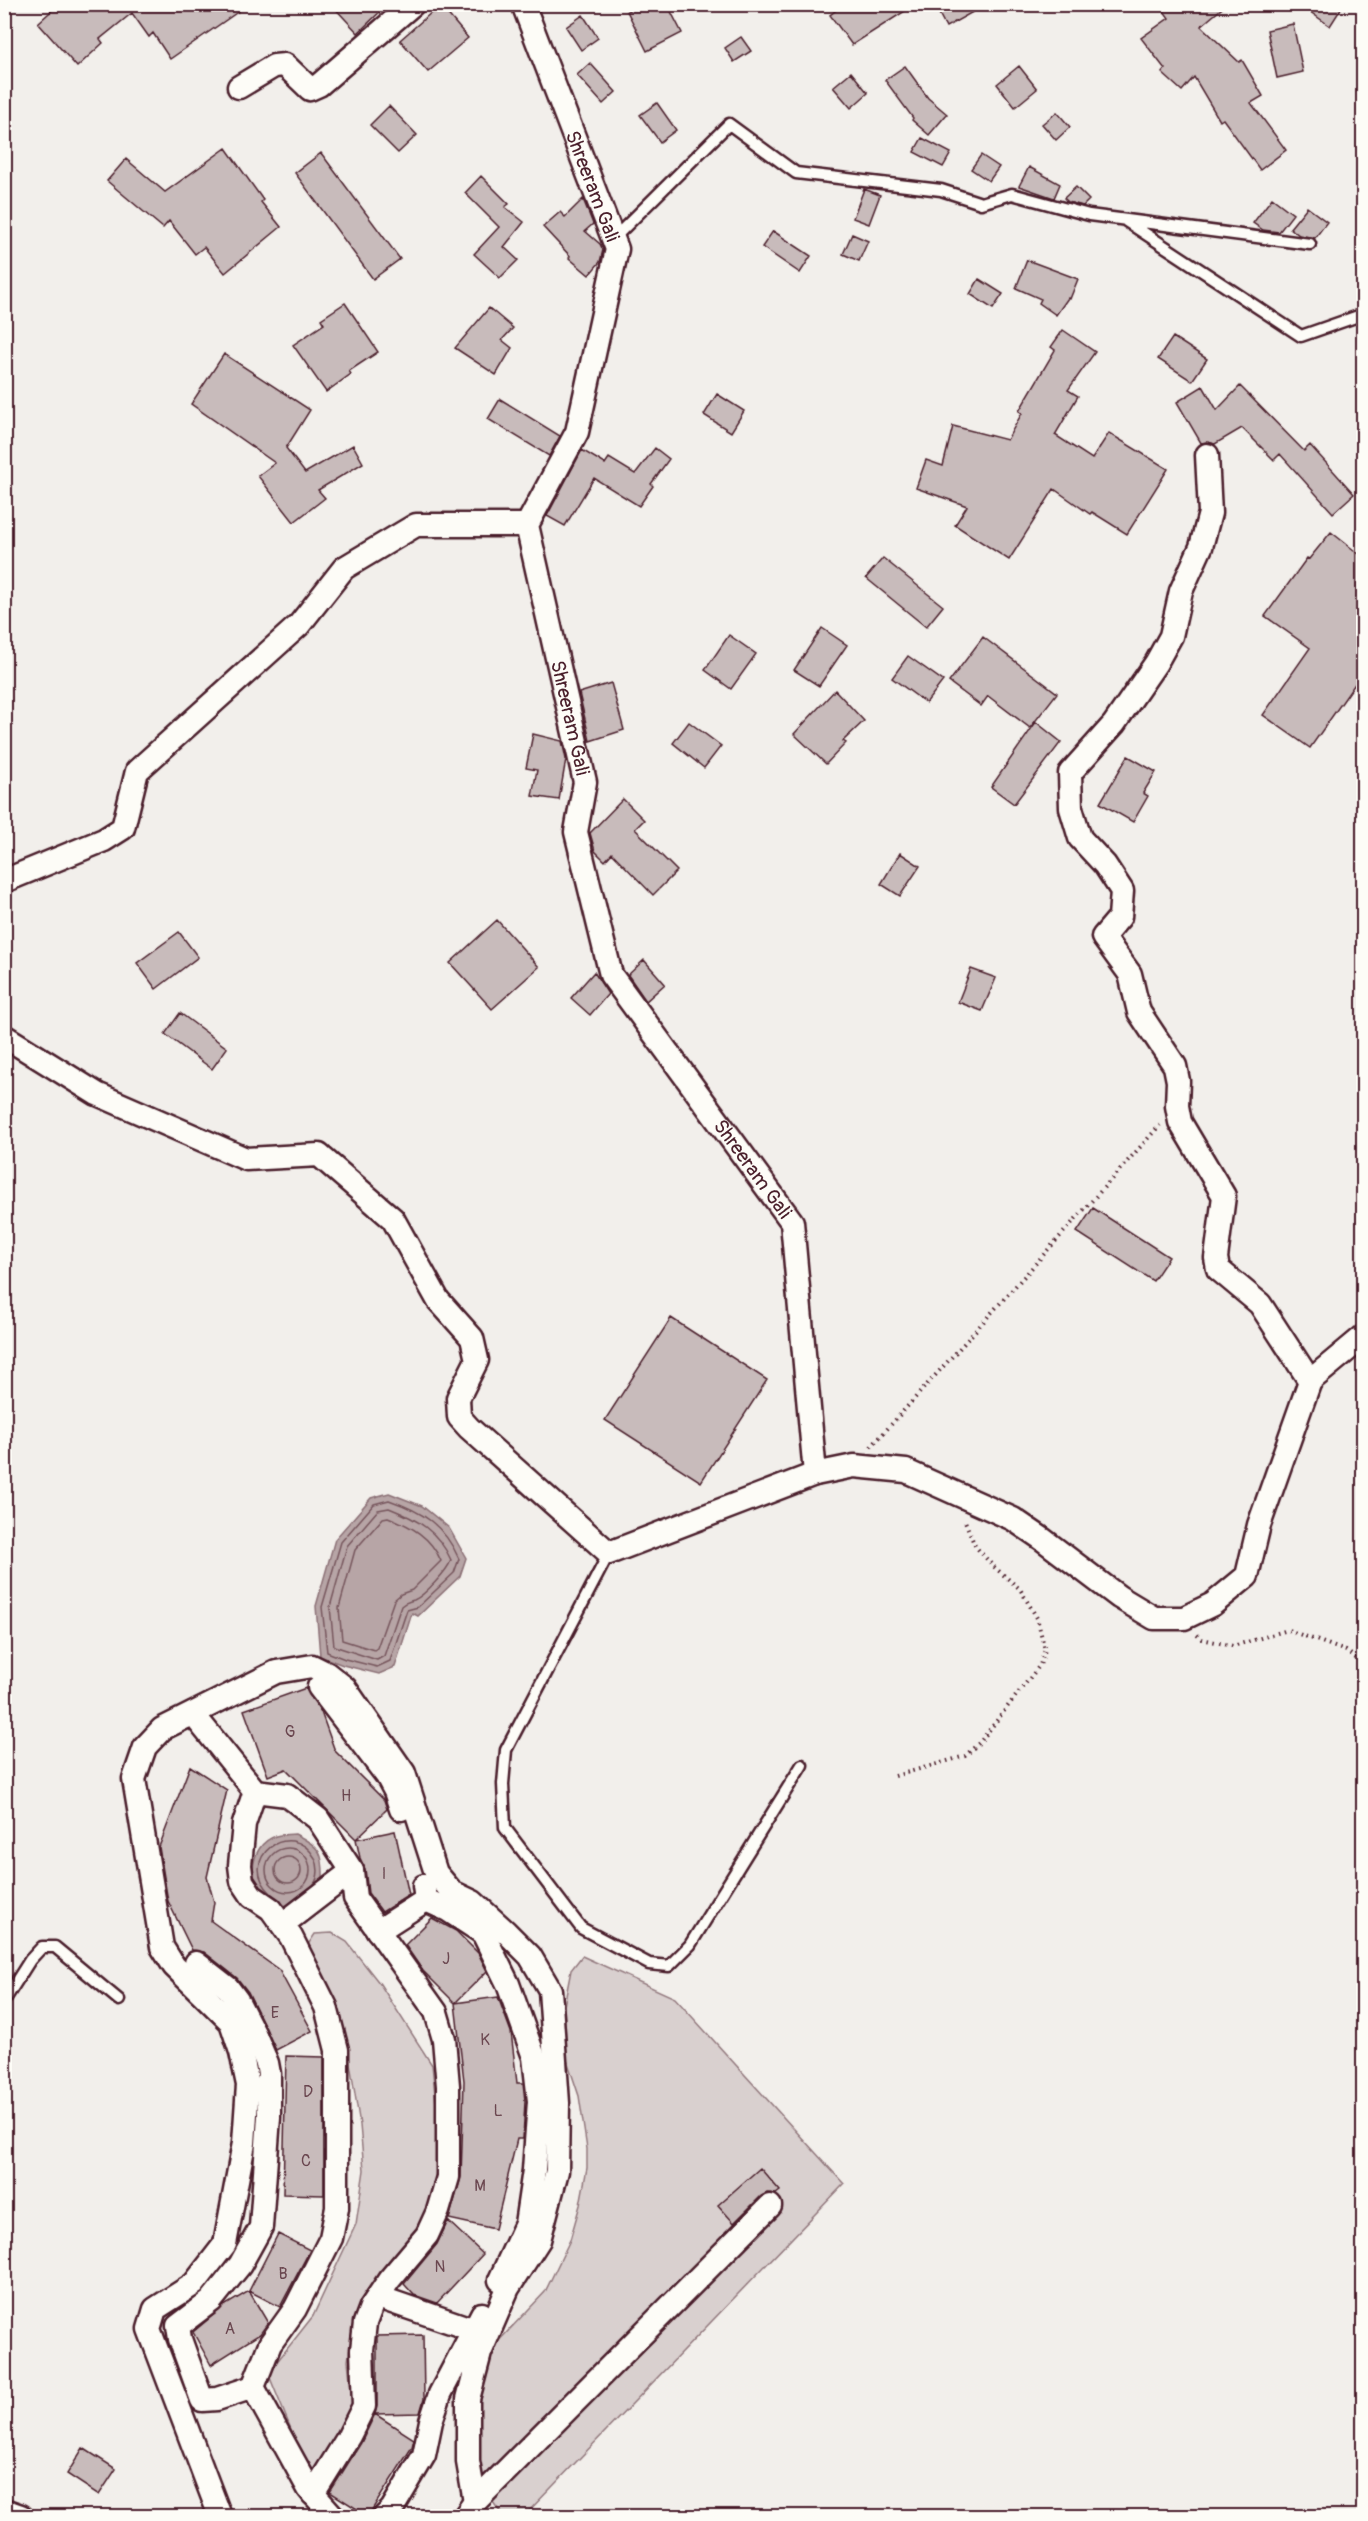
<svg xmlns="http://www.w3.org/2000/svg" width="1368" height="2521" font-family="Pangolin,sans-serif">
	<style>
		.green { fill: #d9d0cf; stroke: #92787d; stroke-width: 1.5 }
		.water { fill: #b7a5a6; stroke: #8b6f75; stroke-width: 1.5 }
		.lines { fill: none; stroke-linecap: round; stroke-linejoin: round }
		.shore { stroke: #76555c; stroke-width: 1.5 }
		.building { fill: #c8bbbb; stroke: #4a1f2b; stroke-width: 1.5 }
		.service-casing { stroke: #4a1f2b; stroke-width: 15 }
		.minor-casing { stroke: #4a1f2b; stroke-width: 27 }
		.path { stroke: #4a1f2b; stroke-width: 4; stroke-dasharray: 1.5 4.5; stroke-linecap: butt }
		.service { stroke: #fdfcf7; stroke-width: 10 }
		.minor { stroke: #fdfcf7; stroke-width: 22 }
		.labels { text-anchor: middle; stroke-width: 4.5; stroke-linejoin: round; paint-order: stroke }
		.number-label { font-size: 16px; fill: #6a464f }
		.street-label { font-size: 20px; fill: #4a1f2b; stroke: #fdfcf7 }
	</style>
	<rect width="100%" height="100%" fill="#f2efeb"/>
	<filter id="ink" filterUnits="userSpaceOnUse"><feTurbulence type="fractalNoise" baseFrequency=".0167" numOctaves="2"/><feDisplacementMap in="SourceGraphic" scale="12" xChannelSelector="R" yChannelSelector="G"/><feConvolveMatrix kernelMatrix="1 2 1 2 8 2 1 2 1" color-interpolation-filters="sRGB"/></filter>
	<g filter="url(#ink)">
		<path class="green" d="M332 1933 347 1942 380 1984 432 2065 440 2144 428 2224 381 2273 353 2326 348 2361 354 2417 311 2478 268 2373 313 2316 356 2224 364 2170 360 2125 345 2032 335 2000 307 1946 315 1934Z
			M582 1956 675 1998 844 2184 524 2516H503L485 2491 470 2417 492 2348 545 2292 570 2240 580 2205 587 2168V2149L579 2096 567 2060 564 2006 571 1970Z"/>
		<path class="water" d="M389 1493 422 1506 449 1528 466 1558 460 1576 418 1616 412 1613 395 1667 379 1674 343 1665 320 1656 316 1606 335 1539 371 1498Z
			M295 1834C321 1847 324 1853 323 1882L292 1907C286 1905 279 1905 273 1903 245 1892 247 1845 276 1836 282 1834 289 1835 295 1834Z"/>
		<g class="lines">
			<path class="shore" d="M389 1500C423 1512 444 1525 459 1559L454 1573 418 1607 407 1610 390 1661 377 1667 345 1659 327 1652 322 1607 341 1542 374 1504Z
				M389 1508C417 1519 438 1531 451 1560 448 1570 424 1596 414 1600 408 1602 406 1601 401 1606L384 1656 377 1660 334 1646 330 1607 347 1546 378 1510Z
				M388 1517C411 1526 431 1537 441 1561L412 1590 401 1594 394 1600 377 1648 374 1650 342 1640 339 1608 355 1550 383 1518Z
				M266 1870a22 22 0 1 1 44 0a22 22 0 1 1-44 0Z
				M275 1870a13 13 0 1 1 26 0a13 13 0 1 1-26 0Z
				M271 1893C235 1860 290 1816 315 1858 319 1866 319 1877 314 1884"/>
		</g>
		<path class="building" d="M59 4H249L170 59 153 33 149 37 132 13 100 39 103 43 77 67 38 23Z
			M331 4H388L358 33Z
			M639 4H667L682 33 647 51 627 11Z
			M844 4H916L852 45 830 15Z
			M934 4H987L946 27Z
			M1174 4H1227L1201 26 1239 62 1242 60 1263 96 1251 103 1286 150 1260 170 1223 119 1220 121 1194 77 1182 91 1162 73 1165 69 1141 38 1169 18 1164 11Z
			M1299 4H1344L1330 26Z
			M440 5 468 38 428 72 400 40Z
			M583 15 598 38 581 50 566 27Z
			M1293 24 1303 72 1277 78 1267 30Z
			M741 37 751 51 734 62 725 48Z
			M590 63 616 92 603 104 577 75Z
			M905 66 928 98 947 114 929 135 912 120 913 118 885 80Z
			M1019 66 1037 89 1015 107 997 84Z
			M851 72 868 93 851 108 833 87Z
			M657 103 676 130 660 142 640 115Z
			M389 106 417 135 398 153 370 125Z
			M1057 112 1070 127 1056 140 1042 124Z
			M922 138 951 153 943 167 914 152Z
			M226 148 263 200 261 202 281 227 225 273 204 247 195 254 169 221 163 228 107 181 126 159 165 192Z
			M321 153 400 259 373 279 295 173Z
			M981 155 999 167 989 181 971 169Z
			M1029 167 1060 184 1054 198 1019 186Z
			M481 176 509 204 505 207 524 222 504 247 518 260 500 278 474 254 499 227 465 193Z
			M1076 187 1089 200 1083 206 1068 202 1064 198Z
			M864 189 880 195 869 224 853 218Z
			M1272 198 1293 214 1279 232 1263 230 1253 223Z
			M583 199 593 224 585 231 600 244 603 250 600 262 589 275 569 258 570 256 543 227 560 212 565 217Z
			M1307 207 1327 222 1315 238 1299 235 1290 228Z
			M773 231 811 256 800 273 762 247Z
			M852 234 868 241 859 261 843 254Z
			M1027 260 1078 279 1070 299 1068 298 1056 315 1039 303 1041 299 1016 288Z
			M979 279 1003 294 993 309 970 294Z
			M345 303 378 352 349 371 351 374 326 392 293 345 324 324 321 319Z
			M489 308 513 328 502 340 512 348 496 375 455 348Z
			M1063 330 1095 352 1068 390 1078 396 1055 435 1092 459 1109 433 1168 469 1127 534 1092 512 1090 514 1054 489 1009 560 955 525 967 506 916 488 926 460 943 466 953 426 1007 440 1022 413 1019 411 1055 350 1051 347Z
			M1173 337 1207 359 1192 381 1158 359Z
			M224 354 310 410 286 448 305 473 353 445 363 463 318 490 325 498 294 522 258 476 275 463 191 404Z
			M1203 386 1217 410 1240 386 1304 451 1310 445 1354 494 1333 513 1280 454 1274 460 1242 428 1215 444 1207 442 1201 443 1177 402Z
			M717 394 744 411 731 432 704 415Z
			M500 399 560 436 549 456 488 419Z
			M655 448 669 459 651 484 653 486 639 506 594 478 565 526 547 516 582 450 605 464 609 458 635 474Z
			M1331 532 1364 558V671L1310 748 1263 715 1310 648 1265 616 1307 558 1309 559Z
			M883 558 943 606 926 627 866 578Z
			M822 628 847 645 819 686 794 670Z
			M729 635 756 654 731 689 705 670Z
			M983 637 1057 693 1030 728 988 696 981 706 949 682Z
			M908 656 943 681 926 703 892 678Z
			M611 683 624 730 590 741 579 693Z
			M835 690 864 721 843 741 846 743 826 764 794 734Z
			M689 722 721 746 704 768 673 743Z
			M1036 722 1061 742 1014 804 991 787Z
			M533 734 562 741 566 759 559 800 532 796 537 770 526 768Z
			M1128 756 1156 772 1143 793 1148 796 1133 822 1100 803Z
			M623 799 644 820 635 829 677 871 653 895 612 853 605 861 595 851 590 833Z
			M900 853 920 866 900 896 881 884Z
			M497 920 539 967 492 1009 450 963Z
			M179 932 198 957 156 989 137 963Z
			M644 960 665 984 646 1001 628 975Z
			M971 969 996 978 982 1011 958 1002Z
			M594 972 608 994 590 1015 571 998Z
			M180 1013 227 1048 212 1069 165 1034Z
			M1093 1208 1169 1257 1153 1281 1077 1232Z
			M671 1318 767 1380 701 1482 605 1420Z
			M306 1688 321 1712 335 1751 384 1800 387 1809 356 1839 286 1769 268 1776 244 1710Z
			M190 1766 227 1790 207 1877 214 1902 211 1921 279 1970 312 2031 276 2050 248 1992 237 1978 204 1952 192 1950 168 1901 159 1847Z
			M395 1831 409 1895 382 1912 368 1893 365 1869 360 1858 356 1839Z
			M432 1918 456 1931 478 1953 487 1971 455 2003 423 1971 405 1945Z
			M498 1997 511 2032 517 2083H523L525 2101 523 2139H517L495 2229 449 2219 461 2177 464 2081 455 2003Z
			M286 2056 324 2057V2195L283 2194Z
			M760 2168 780 2191 776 2194 767 2193 761 2196 734 2223 718 2205Z
			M448 2221 483 2254 437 2303 414 2295 404 2284 437 2244Z
			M278 2234 310 2250 280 2307 249 2291Z
			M249 2291 268 2323 260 2334 211 2365 193 2332 224 2306Z
			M423 2335 424 2399 420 2413 375 2414 377 2406V2336Z
			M375 2414 414 2439 412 2447 368 2516 330 2492 361 2443Z
			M83 2448 116 2469 99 2495 67 2474Z"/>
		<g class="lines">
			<g class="service-casing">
				<path id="service" d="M1126 221 1301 336 1364 314
					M613 239 729 124 796 173 941 190 981 203 1012 194 1089 215 1310 244
					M609 1553 506 1750 503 1784 505 1828 581 1928 649 1964 669 1966 690 1945 802 1765
					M4 2001 30 1960 42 1947H55L119 2000"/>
			</g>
			<g class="minor-casing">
				<g id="minor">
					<path id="s1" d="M523 4 617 249 577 432 527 525 585 782 576 832 611 975 792 1222 815 1474"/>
					<path d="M239 87 274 66 285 65 310 89 319 85 413 4"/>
					<path d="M4 881 104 840 123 828 137 771 299 625 344 568 416 525H527"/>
					<path d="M4 1036 97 1094 246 1159 319 1155 393 1219 438 1300 472 1338 477 1360 458 1398 459 1417 469 1428 609 1553 815 1474 854 1466 906 1471 1013 1519 1041 1538 1119 1597 1154 1618H1184L1213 1604 1247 1576 1259 1525 1310 1381 1260 1304 1218 1269 1216 1258 1224 1196 1180 1122 1177 1106 1178 1081 1175 1066 1139 1012 1130 974 1103 937 1120 917 1122 891 1105 865 1080 838 1071 808 1070 773 1114 724 1156 663 1171 636 1181 591 1201 547 1210 513 1207 455"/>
					<path d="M1310 1381 1364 1336"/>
					<path d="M319 1687 387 1776 395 1791 401 1809"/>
					<path d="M193 1714 255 1791 287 1795 318 1819 352 1871 355 1898 436 2012 444 2039 448 2086V2177L438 2211 427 2235 389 2280 371 2307 365 2323 362 2350 364 2406 349 2436 313 2494"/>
					<path d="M426 1900 448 1910 483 1933 508 1984 534 2057 539 2101 534 2170 526 2224 500 2280"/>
					<path d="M283 1924 352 1871"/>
					<path d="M378 1931 426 1900 424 1886"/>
					<path d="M196 1963 228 1988 237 2000 255 2035 267 2063 269 2074V2117L261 2227 240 2265 211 2301 178 2326 180 2339 202 2400 217 2399 253 2387 309 2489 333 2516"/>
					<path d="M378 2297 474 2330"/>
					<path d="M253 2387 270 2344 295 2309 331 2238 337 2208V2050L326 2007 291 1937 271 1909 252 1896 242 1881 240 1865 244 1824 255 1791"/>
					<path d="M4 2510 21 2516"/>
					<path d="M220 2516 149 2329 155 2309 194 2284 225 2244 244 2143 248 2085 241 2052 231 2022 174 1966 162 1947 134 1779 145 1747 162 1729 276 1672 312 1666 326 1673 345 1688 404 1773 436 1873 452 1892 473 1902 506 1932 530 1956 550 1990 558 2103 557 2171 539 2240 508 2288 480 2353 468 2399V2462L475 2502"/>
					<path d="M385 2516 392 2509 424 2455 431 2421 440 2394 482 2314"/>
					<path d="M465 2516 475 2502 770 2206"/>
				</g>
			</g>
			<path class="path" d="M871 1447 1160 1125
				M1197 1635 1202 1639 1233 1646 1288 1630 1346 1651 1364 1664
				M895 1776 965 1756 980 1742 1040 1665 1045 1650 1037 1618 1020 1589 993 1566 975 1546 965 1521"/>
			<use href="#service" class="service"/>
			<use href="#minor" class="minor"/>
		</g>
	</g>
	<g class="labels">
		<g class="number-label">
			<text x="290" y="1737">G</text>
			<text x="346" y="1801">H</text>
			<text x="384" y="1879">I</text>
			<text x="446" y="1964">J</text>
			<text x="275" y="2018">E</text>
			<text x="485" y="2045">K</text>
			<text x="308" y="2097">D</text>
			<text x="498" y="2116">L</text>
			<text x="306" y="2166">C</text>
			<text x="480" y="2191">M</text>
			<text x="440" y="2272">N</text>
			<text x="283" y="2279">B</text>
			<text x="230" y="2334">A</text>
		</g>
		<g class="street-label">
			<text dy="7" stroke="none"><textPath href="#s1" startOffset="195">Shreeram Gali</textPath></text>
			<text dy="7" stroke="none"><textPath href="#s1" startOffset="753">Shreeram Gali</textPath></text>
			<text dy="7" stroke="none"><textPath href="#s1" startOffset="1257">Shreeram Gali</textPath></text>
		</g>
	</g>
	<rect width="1368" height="2521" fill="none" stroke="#fdfcf7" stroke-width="24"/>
	<rect x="12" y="12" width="1344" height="2497" fill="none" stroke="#4a1f2b" stroke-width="2" filter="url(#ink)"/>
</svg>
